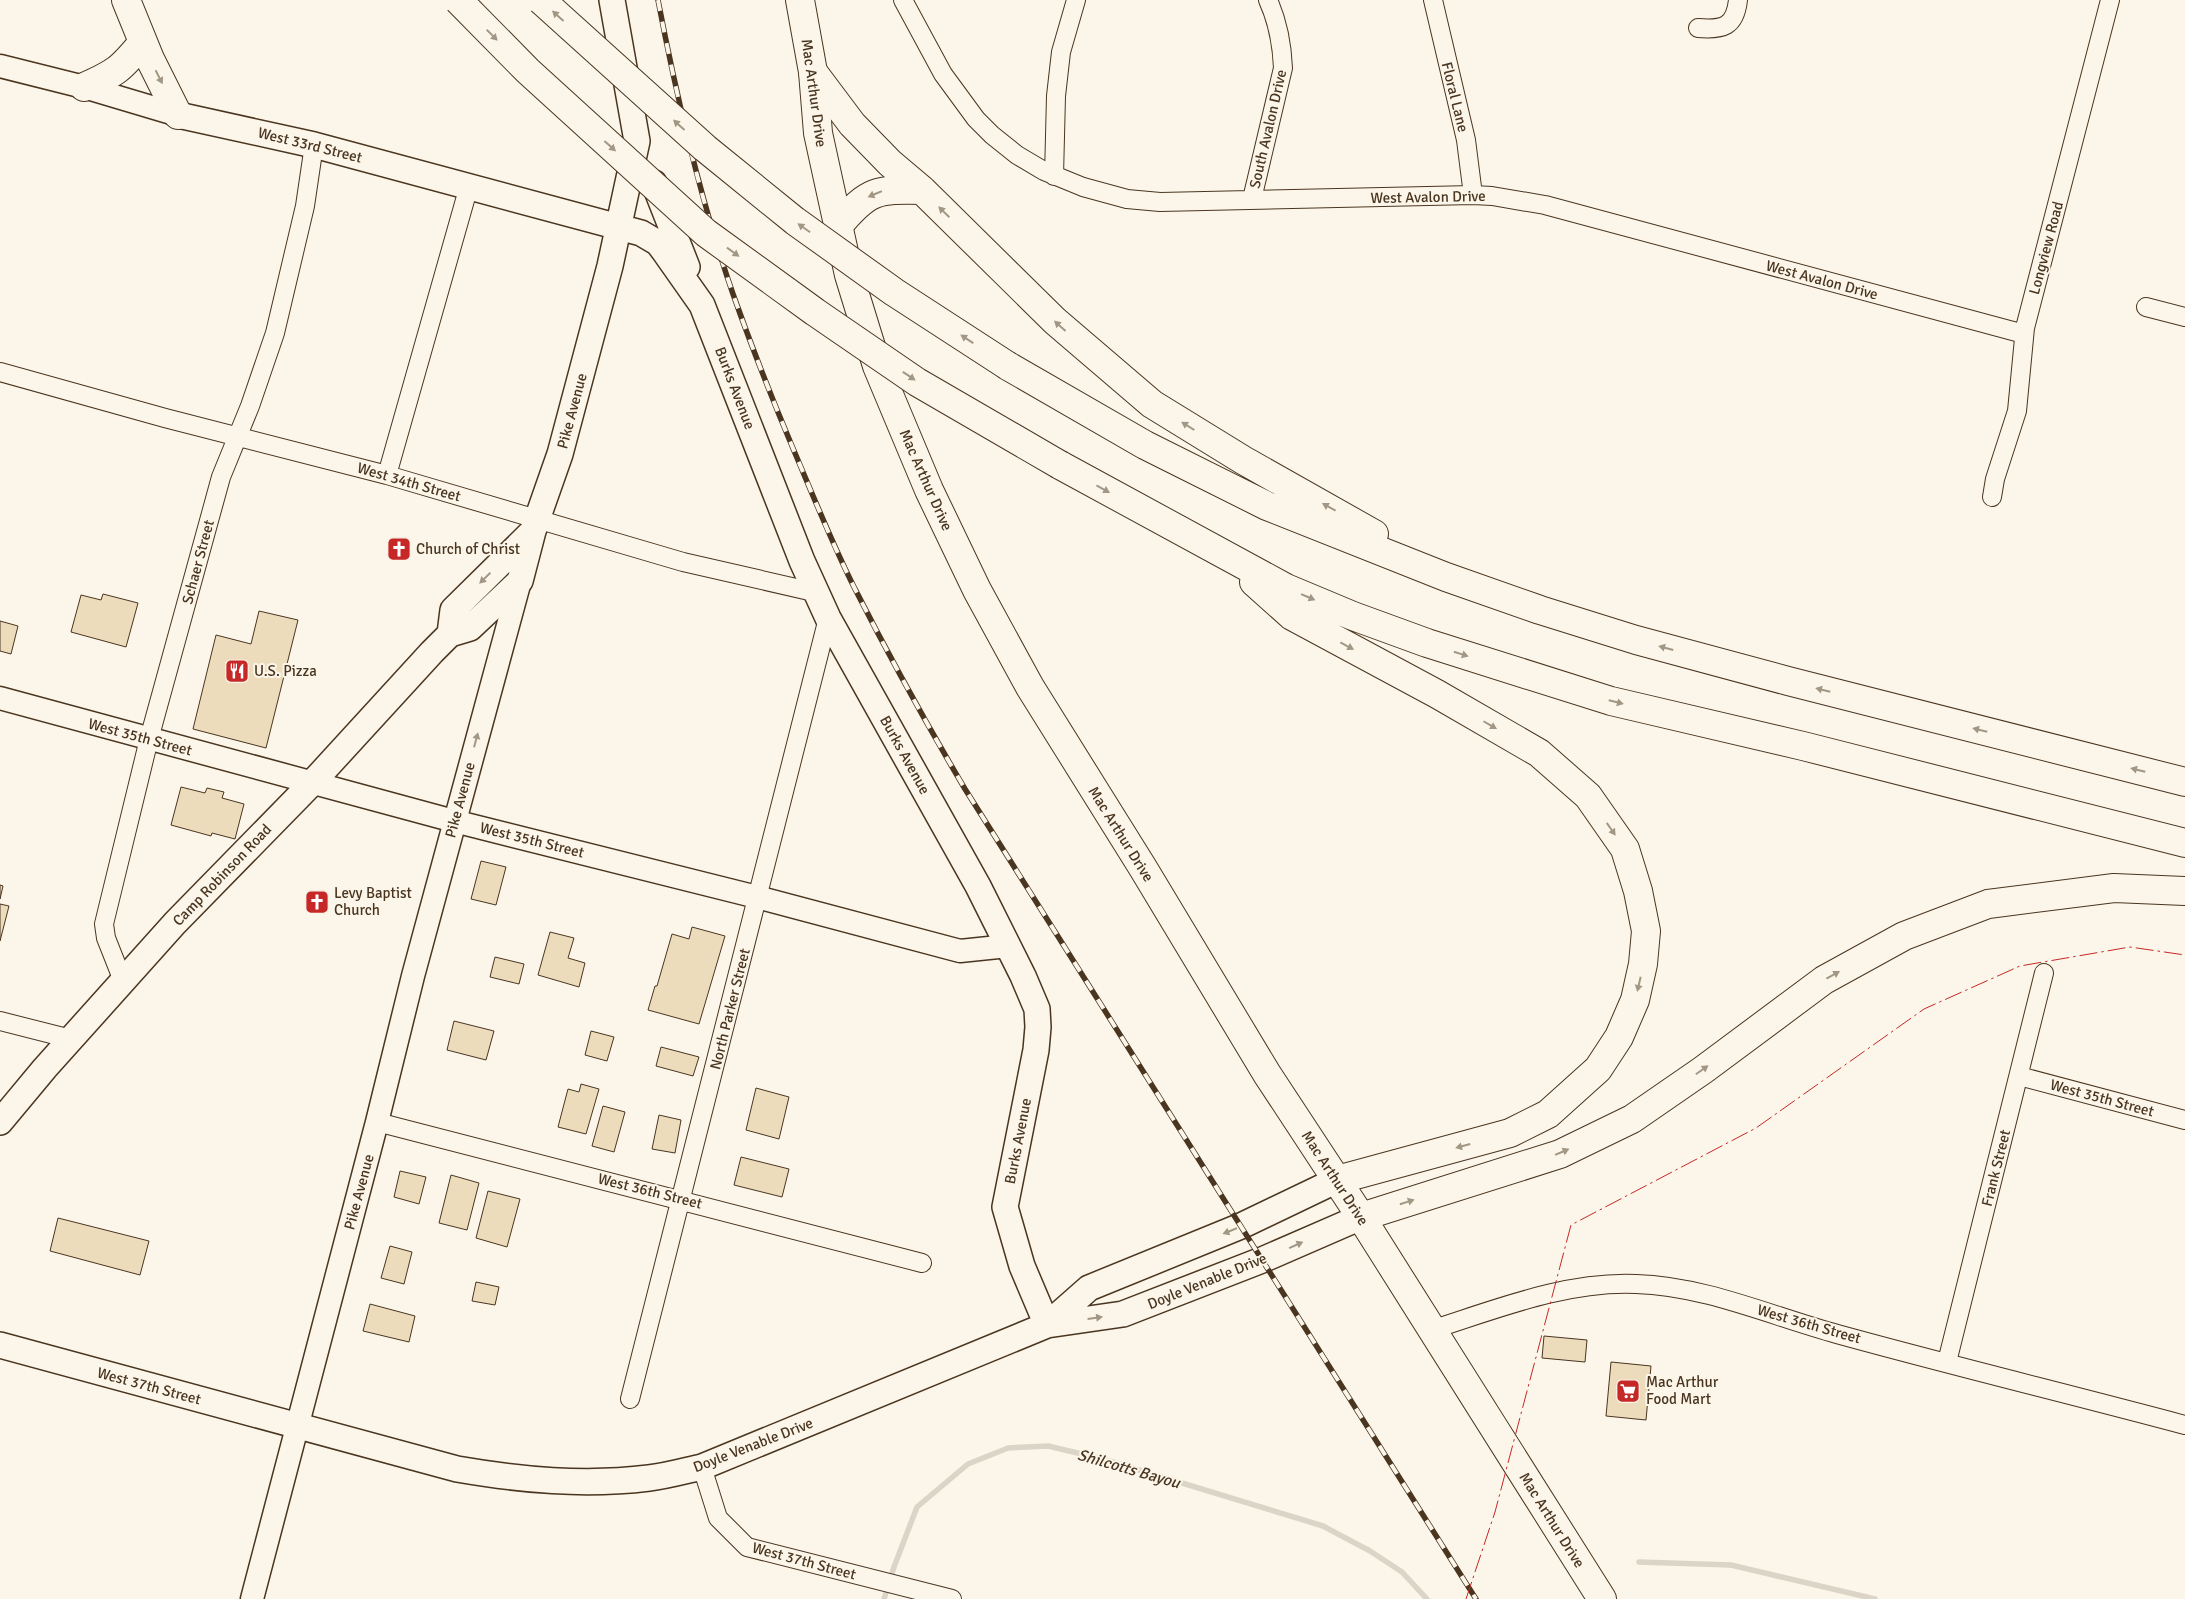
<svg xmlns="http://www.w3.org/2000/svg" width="2185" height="1599" font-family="Signika,sans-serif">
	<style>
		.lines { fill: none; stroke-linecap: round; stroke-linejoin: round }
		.stream { stroke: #dcd4c6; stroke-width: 5.5 }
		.building { fill: #ecdcbc; stroke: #4a3520 }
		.minor-casing { stroke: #4a3520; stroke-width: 20 }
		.tertiary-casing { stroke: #4a3520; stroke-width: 25 }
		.secondary-casing { stroke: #4a3520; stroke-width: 28 }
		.primary-casing { stroke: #4a3520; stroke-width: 30 }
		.motorway-casing { stroke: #4a3520; stroke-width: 30 }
		.minor { stroke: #fbf6e9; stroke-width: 18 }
		.tertiary { stroke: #fbf6e9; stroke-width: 22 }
		.secondary { stroke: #fbf6e9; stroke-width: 25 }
		.primary { stroke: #fbf6e9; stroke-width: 28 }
		.motorway { stroke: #fbf6e9; stroke-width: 28 }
		.rail-casing { stroke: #4a3520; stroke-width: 5.5 }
		.rail { stroke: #fbf6e9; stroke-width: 4; stroke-dasharray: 11; stroke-linecap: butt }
		.motorway-bridge-casing { stroke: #4a3520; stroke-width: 30; stroke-linecap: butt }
		.motorway-bridge { stroke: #fbf6e9; stroke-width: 28 }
		.power { stroke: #c62828; stroke-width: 1; stroke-dasharray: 18 4 2.5 4; stroke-linecap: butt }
		.oneway { fill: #a29684 }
		.labels { text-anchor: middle; stroke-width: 4; stroke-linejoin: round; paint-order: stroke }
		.street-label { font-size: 15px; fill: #4a3520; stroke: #fbf6e9 }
		.poi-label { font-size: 15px; fill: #4a3520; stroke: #fbf6e9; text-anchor: start }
		.water-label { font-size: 16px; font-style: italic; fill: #4a3520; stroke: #fbf6e9 }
	</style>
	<rect width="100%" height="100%" fill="#fbf6e9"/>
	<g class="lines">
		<path class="stream" d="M1639 1562 1731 1565 1875 1599
			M884 1599 894 1567 917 1507 968 1464 1008 1448 1048 1446 1103 1459 1323 1526 1370 1551 1402 1572 1427 1599"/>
	</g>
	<path class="building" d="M103 594 138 603 126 647 71 632 81 595 101 600Z
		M259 611 298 620 266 748 193 729 216 635 251 644Z
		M0 621 18 626 11 654 0 651Z
		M181 787 205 793 207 788 224 792 222 798 244 804 235 839 212 833 211 836 171 825Z
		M481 861 506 867 496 905 471 899Z
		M0 885 3 886 0 899Z
		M0 904 9 906 0 941Z
		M692 927 725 936 699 1024 648 1010 655 986H657L672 934 689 939Z
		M550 932 574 938 568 958 585 963 579 987 538 975Z
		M495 957 524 964 519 984 490 977Z
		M454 1021 494 1031 486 1060 447 1050Z
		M591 1031 614 1037 607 1061 585 1055Z
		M661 1047 699 1057 693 1076 656 1066Z
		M581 1084 599 1089 586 1134 558 1127 568 1089 579 1092Z
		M756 1088 789 1097 779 1139 746 1130Z
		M603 1106 625 1112 614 1152 592 1146Z
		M659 1115 681 1120 675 1153 652 1149Z
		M741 1157 789 1169 782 1197 734 1185Z
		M400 1171 426 1177 419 1204 394 1197Z
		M451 1175 479 1183 467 1230 439 1223Z
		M488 1191 520 1199 507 1247 476 1238Z
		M58 1218 149 1241 140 1275 50 1251Z
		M390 1246 412 1252 404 1284 381 1278Z
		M476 1282 499 1287 495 1305 472 1301Z
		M370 1304 415 1316 409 1342 363 1331Z
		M1544 1336 1587 1340 1585 1362 1542 1358Z
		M1611 1362 1651 1366 1646 1420 1606 1416Z"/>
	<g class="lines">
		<g class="minor-casing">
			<path id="minor" d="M903 0 943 74 976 119 992 135 1017 155 1044 171 1083 187 1127 199 1160 202 1473 195 1492 196 1545 205 2024 334
				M1433 0 1466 140 1473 195
				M1698 28C1723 30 1735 27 1738 0
				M1054 176 1056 96 1061 52 1076 0
				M1252 199 1283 68C1282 44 1278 22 1268 0
				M2146 307 2185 317
				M0 372 165 418 387 475 683 562 818 593
				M387 475 469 186
				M1992 497 1995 479 2017 411 2025 328 2110 0
				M123 981 106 938 104 924 149 739 221 477 250 406 275 333 305 206 314 145
				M0 1021 71 1039
				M2019 1076 2185 1120
				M377 1122 922 1263
				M1431 1330C1497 1309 1566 1281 1636 1284 1705 1286 1771 1316 1837 1334 1953 1366 2069 1394 2185 1425
				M1947 1362 2044 973
				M630 1399 828 618
				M702 1467 718 1518 747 1547 952 1599"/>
		</g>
		<g class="tertiary-casing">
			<path id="tertiary" d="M0 66 84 87 178 115
				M0 698 454 821 757 897 960 951 1008 946
				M252 1599 377 1122 413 976 520 581"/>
		</g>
		<g class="secondary-casing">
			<path id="secondary" d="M178 115 314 145 641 233 658 243 664 251 702 305 802 561 828 618 978 886 1023 976 1037 1009 1038 1027 1036 1050 1005 1207 1022 1266 1047 1325
				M654 183 687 267
				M450 634 453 610 533 531
				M0 1122 45 1068 175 923 312 783 432 652 450 634 470 628 520 581 533 531 560 454 610 266 637 141 612 0
				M1047 1325 1089 1288 1241 1226 1337 1180
				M0 1345 457 1469C521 1480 584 1486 649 1478 667 1476 684 1471 702 1467L1047 1325 1123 1314 1262 1260 1361 1217"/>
		</g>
		<g class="primary-casing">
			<path id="primary" d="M800 0 813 72 818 133 849 275 877 366 929 490 977 590 1030 687 1143 868 1267 1074 1361 1217 1602 1599"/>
		</g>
		<g class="motorway-casing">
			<path id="motorway" d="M126 0 150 59 178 115
				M813 72 852 124 890 163 922 190 1055 321 1152 404 1243 460 1374 534
				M84 87C116 73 121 69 143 42
				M839 225C868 190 877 189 922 190
				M1008 366 1145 445 1267 506 1446 577 1540 610 1636 640 1788 681 2185 782
				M1060 465 1286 588 1353 616 1427 643 1611 701 1803 746 2185 843
				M1254 582 1292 616 1437 694 1539 753 1588 796 1625 849 1638 891 1646 931 1643 964 1635 1000 1619 1037 1598 1069 1548 1114 1510 1133 1337 1180
				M1361 1217 1560 1154 1632 1119 1703 1070 1824 980 1904 936 1988 904 2114 888 2185 891"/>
		</g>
		<use href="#minor" class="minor"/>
		<use href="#tertiary" class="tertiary"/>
		<use href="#secondary" class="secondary"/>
		<use href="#primary" class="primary"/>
		<use href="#motorway" class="motorway"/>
		<g class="rail-casing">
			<path id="rail" d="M658 0C677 99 700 199 733 294 751 345 771 396 792 446 812 493 831 541 854 587 889 656 926 723 965 789L1476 1599"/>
		</g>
		<use href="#rail" class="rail"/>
		<g class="motorway-bridge-casing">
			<path id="motorway-bridge" d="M458 0 528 71 706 233 815 312 917 382 1060 465
				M541 0 705 148 795 221 894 292 1008 366"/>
		</g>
		<use href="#motorway-bridge" class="motorway-bridge"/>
		<path class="power" d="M1466 1599 1495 1512 1571 1225 1756 1128 1924 1009 2020 966 2130 947 2185 955"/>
	</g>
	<defs><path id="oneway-solid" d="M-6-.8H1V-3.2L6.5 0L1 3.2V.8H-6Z" transform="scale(1.25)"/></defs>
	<g class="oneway">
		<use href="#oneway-solid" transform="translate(558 16) rotate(-138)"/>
		<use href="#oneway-solid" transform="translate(492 35) rotate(45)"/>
		<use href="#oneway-solid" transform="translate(159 77) rotate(63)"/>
		<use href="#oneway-solid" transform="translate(679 125) rotate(-138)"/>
		<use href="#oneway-solid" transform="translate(610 146) rotate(42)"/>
		<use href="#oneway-solid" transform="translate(875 194) rotate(157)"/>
		<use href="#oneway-solid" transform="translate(944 212) rotate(-136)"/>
		<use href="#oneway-solid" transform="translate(804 228) rotate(-145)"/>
		<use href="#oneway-solid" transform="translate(733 252) rotate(36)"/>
		<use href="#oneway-solid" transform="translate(1060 326) rotate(-138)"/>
		<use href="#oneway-solid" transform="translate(967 339) rotate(-147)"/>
		<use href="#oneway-solid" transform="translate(909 376) rotate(34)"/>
		<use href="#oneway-solid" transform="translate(1188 426) rotate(-148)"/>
		<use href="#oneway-solid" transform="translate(1103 489) rotate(29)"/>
		<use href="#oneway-solid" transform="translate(1329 507) rotate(-151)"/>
		<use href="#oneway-solid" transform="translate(485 578) rotate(136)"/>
		<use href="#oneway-solid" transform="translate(1308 597) rotate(23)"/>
		<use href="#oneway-solid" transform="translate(1347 646) rotate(28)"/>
		<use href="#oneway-solid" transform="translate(1666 648) rotate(-165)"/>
		<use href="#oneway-solid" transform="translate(1461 654) rotate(18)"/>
		<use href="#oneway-solid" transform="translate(1823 690) rotate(-166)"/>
		<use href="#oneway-solid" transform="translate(1616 702) rotate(14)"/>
		<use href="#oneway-solid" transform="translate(1490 725) rotate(30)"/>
		<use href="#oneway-solid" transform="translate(1980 730) rotate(-166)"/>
		<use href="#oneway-solid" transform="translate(476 740) rotate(-75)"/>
		<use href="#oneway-solid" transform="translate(2138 770) rotate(-166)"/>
		<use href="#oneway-solid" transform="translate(1611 829) rotate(55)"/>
		<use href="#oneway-solid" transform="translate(1833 975) rotate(-29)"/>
		<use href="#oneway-solid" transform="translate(1639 984) rotate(103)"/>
		<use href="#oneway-solid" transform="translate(1702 1070) rotate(-35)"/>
		<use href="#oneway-solid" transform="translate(1463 1146) rotate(165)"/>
		<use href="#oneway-solid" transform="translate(1562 1152) rotate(-23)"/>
		<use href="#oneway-solid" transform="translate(1407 1202) rotate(-18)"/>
		<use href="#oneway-solid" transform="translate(1230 1231) rotate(158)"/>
		<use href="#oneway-solid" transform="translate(1296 1245) rotate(-24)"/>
		<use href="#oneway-solid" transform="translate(1095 1318) rotate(-8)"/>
	</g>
	<defs>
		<g id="church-square" transform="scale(1.25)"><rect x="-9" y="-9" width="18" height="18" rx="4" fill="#c62828" stroke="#fbf6e9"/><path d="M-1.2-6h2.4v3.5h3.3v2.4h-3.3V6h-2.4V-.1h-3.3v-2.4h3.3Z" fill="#fff"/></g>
		<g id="restaurant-square" transform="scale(1.25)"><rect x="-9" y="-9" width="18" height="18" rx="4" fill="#c62828" stroke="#fbf6e9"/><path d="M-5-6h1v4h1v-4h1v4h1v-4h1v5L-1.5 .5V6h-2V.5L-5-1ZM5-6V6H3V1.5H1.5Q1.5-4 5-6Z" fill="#fff"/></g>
		<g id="supermarket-square" transform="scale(1.25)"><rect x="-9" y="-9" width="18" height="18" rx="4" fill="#c62828" stroke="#fbf6e9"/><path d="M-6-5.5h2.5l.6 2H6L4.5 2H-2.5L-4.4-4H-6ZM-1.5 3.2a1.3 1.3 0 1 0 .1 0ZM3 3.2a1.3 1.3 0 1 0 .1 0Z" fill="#fff"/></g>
	</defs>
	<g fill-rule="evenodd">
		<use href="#church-square" x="399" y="549"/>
		<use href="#restaurant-square" x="237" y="671"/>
		<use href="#church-square" x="317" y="902"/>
		<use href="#supermarket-square" x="1628" y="1391"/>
	</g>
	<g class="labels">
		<g class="street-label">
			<text transform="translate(814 93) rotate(82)" y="5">Mac Arthur Drive</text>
			<text transform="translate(1455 97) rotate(76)" y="5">Floral Lane</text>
			<text transform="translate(1268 129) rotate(-77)" y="5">South Avalon Drive</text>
			<text transform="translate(310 145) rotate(14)" y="5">West 33rd Street</text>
			<text transform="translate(1428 197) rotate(-1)" y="5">West Avalon Drive</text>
			<text transform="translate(2046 248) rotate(-75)" y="5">Longview Road</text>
			<text transform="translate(1822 280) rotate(15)" y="5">West Avalon Drive</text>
			<text transform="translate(735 388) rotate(69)" y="5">Burks Avenue</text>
			<text transform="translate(572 411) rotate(-75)" y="5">Pike Avenue</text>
			<text transform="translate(926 480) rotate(66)" y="5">Mac Arthur Drive</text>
			<text transform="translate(409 482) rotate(16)" y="5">West 34th Street</text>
			<text transform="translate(198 562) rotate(-75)" y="5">Schaer Street</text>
			<text transform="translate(140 737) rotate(15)" y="5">West 35th Street</text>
			<text transform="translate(905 755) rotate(61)" y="5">Burks Avenue</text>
			<text transform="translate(460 800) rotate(-75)" y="5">Pike Avenue</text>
			<text transform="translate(1121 834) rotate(58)" y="5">Mac Arthur Drive</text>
			<text transform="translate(532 840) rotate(14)" y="5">West 35th Street</text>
			<text transform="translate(222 875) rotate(-46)" y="5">Camp Robinson Road</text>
			<text transform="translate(730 1009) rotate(-76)" y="5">North Parker Street</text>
			<text transform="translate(2102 1098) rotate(15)" y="5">West 35th Street</text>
			<text transform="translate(1018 1141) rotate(-79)" y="5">Burks Avenue</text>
			<text transform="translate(1996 1168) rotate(-76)" y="5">Frank Street</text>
			<text transform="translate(1335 1178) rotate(57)" y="5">Mac Arthur Drive</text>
			<text transform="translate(650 1191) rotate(14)" y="5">West 36th Street</text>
			<text transform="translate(359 1192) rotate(-75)" y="5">Pike Avenue</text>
			<text transform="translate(1207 1281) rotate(-22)" y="5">Doyle Venable Drive</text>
			<text transform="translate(1809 1324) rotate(16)" y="5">West 36th Street</text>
			<text transform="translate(149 1386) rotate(15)" y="5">West 37th Street</text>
			<text transform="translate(753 1445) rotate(-21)" y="5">Doyle Venable Drive</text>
			<text transform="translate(1552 1520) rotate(58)" y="5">Mac Arthur Drive</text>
			<text transform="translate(804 1561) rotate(15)" y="5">West 37th Street</text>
		</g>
		<g class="poi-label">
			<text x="416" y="554">Church of Christ</text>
			<text x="254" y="676">U.S. Pizza</text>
			<text x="334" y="898">Levy Baptist<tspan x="334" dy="17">Church</tspan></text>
			<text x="1646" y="1387">Mac Arthur<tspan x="1646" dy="17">Food Mart</tspan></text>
		</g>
		<g class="water-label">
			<text transform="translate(1129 1468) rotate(16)" y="6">Shilcotts Bayou</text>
		</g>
	</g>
</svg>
